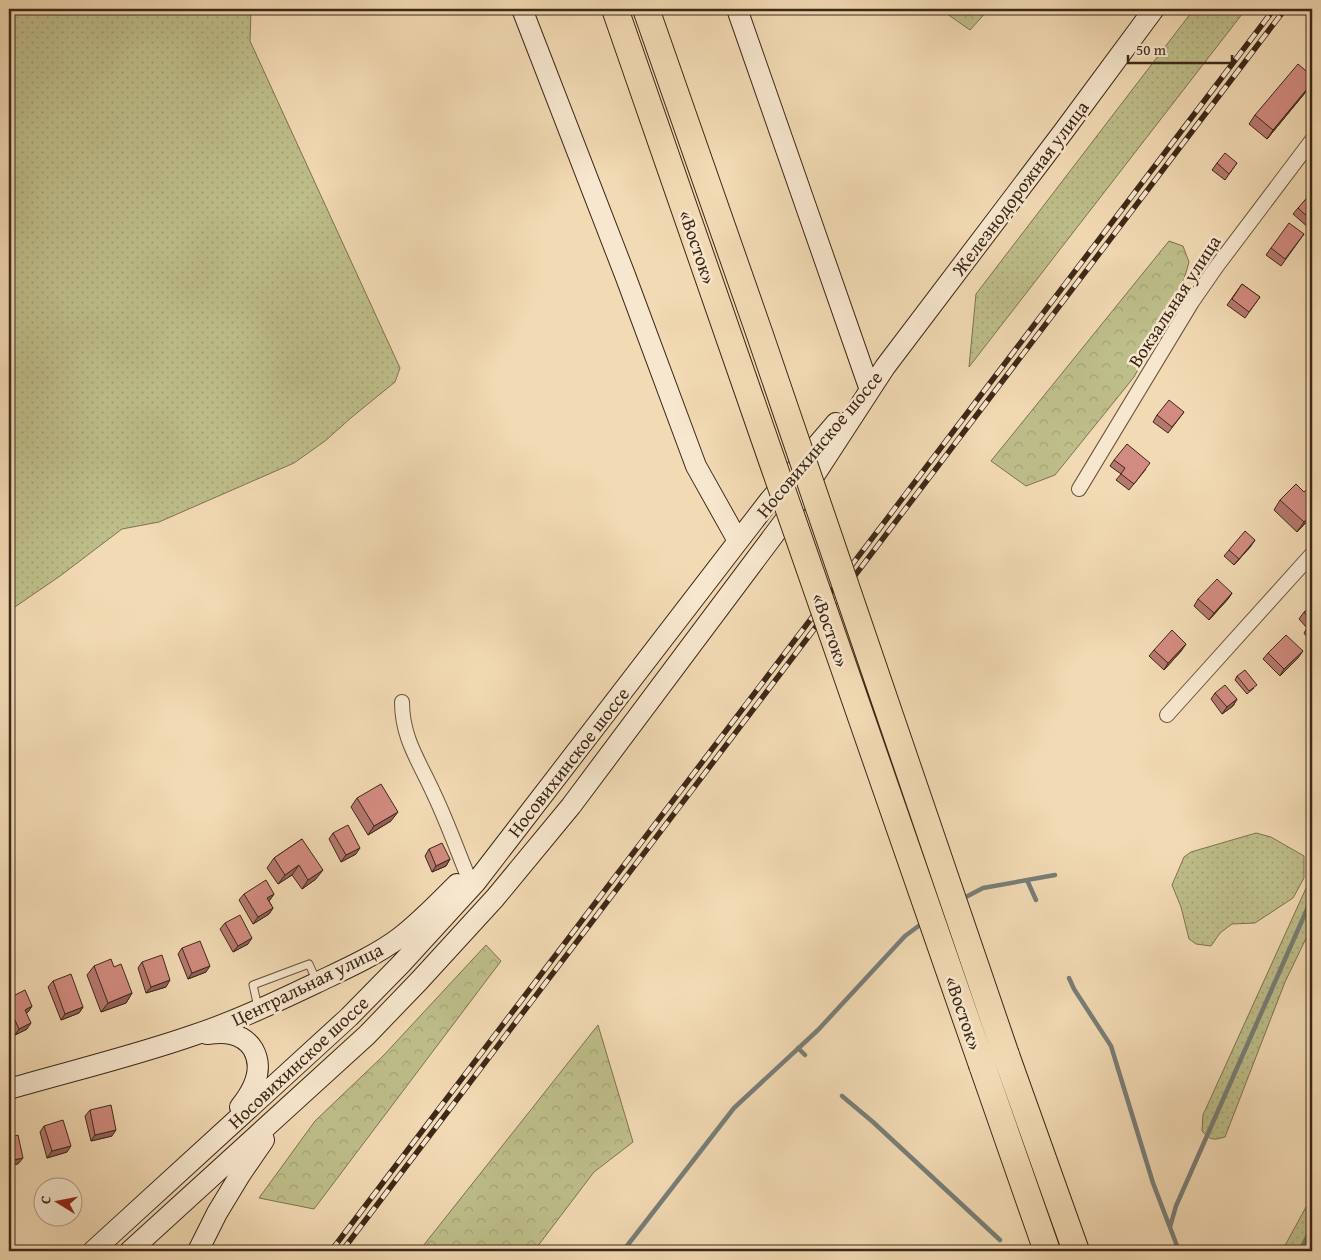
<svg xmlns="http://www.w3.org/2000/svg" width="1321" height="1260" font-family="'Gentium Book Plus',serif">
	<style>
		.grass { fill: url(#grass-dots); stroke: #7e7351 }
		.forest { fill: url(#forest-crowns); stroke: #7e7351 }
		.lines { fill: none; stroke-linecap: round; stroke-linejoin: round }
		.stream { stroke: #787e78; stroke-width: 4.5 }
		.lane-casing { stroke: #6a543f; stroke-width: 9 }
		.street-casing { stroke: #6a543f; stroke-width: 16 }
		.secondary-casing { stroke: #3d2818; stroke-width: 22 }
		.highway-casing { stroke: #3d2818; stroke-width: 28 }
		.lane { stroke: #f7e7ce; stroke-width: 7 }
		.street { stroke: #f7e7ce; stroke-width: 14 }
		.secondary { stroke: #f7e7ce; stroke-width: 20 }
		.highway { stroke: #f2dab4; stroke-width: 26 }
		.rail-casing { stroke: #3d2818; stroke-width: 5.5 }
		.rail { stroke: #f7e7ce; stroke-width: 4; stroke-dasharray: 11; stroke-linecap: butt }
		.highway-bridge-casing { stroke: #3d2818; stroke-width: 28; stroke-linecap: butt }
		.highway-bridge { stroke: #f2dab4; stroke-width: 26 }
		.wall { fill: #b5786e; stroke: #3d2818 }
		.shaded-wall { fill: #93615a; stroke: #3d2818 }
		.building { fill: #d28b80; stroke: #3d2818 }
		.labels { text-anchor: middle; stroke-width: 5; stroke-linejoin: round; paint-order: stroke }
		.street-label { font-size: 19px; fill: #3d2818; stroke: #f7e7ce }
	</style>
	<defs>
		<pattern id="grass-dots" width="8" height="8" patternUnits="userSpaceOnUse" patternTransform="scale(1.25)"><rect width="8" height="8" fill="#bebe8a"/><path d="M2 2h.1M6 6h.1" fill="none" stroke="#a4a376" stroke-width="1.8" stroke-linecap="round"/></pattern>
		<pattern id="forest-crowns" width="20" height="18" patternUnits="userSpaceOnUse" patternTransform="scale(1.25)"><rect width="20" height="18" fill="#bebe8a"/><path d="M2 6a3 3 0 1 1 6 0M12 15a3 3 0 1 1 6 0" fill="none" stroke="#a4a376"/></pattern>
	</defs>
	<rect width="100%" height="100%" fill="#f2dab4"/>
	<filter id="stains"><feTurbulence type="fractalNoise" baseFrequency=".004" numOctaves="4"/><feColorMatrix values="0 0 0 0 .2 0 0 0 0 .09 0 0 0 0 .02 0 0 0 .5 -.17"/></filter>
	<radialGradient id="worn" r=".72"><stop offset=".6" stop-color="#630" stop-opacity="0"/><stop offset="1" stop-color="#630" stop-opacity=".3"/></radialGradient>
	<path class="grass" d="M9 9H251L250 41 400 368 395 382 352 417 325 441 294 463 159 522 122 529 60 576 9 611Z
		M1194 9H1246L969 367 976 294Z
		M1256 833 1271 837 1304 856V878L1293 898 1255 923 1232 924 1220 933 1211 946 1196 944 1189 939 1181 907 1172 885 1184 857 1191 852Z
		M1312 875V926L1285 982 1225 1137C1213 1140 1211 1141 1202 1131L1203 1115Z
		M1312 1196V1248L1311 1251H1282Z"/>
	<path class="forest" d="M940 9H989L970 30Z
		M1169 241 1183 246 1189 262 1183 283 1134 377 1055 475 1026 486 991 461Z
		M486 945 501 961 314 1209 259 1198 315 1121 383 1056Z
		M598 1025 633 1142 594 1172 534 1251H419Z"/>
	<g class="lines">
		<path class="stream" d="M1027 880 1036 900
			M962 899 983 888 1055 875
			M1069 978 1074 989 1111 1046 1153 1183 1179 1251
			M798 1048 805 1055
			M842 1096 873 1122 1000 1240
			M1170 1227 1176 1206 1312 898
			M623 1251 734 1108 818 1030 905 936 924 922
			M1300 1251 1312 1227"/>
		<g class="lane-casing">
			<path id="lane" d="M258 1007 253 985 309 964 317 982"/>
		</g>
		<g class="street-casing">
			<path id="street" d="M1079 489 1192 302 1217 266 1312 140
				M402 702C402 738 419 761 433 792 446 819 456 847 467 874
				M1167 715 1312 554"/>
		</g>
		<g class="secondary-casing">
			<path id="secondary" d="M522 9 625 275 696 466 738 541
				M737 9 870 390
				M207 1034C215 1033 223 1032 231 1034 240 1036 248 1041 253 1049 265 1070 253 1091 240 1107
				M9 1089C71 1071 134 1056 194 1035 236 1021 276 1002 316 983 343 970 375 956 399 938 420 922 439 902 457 884
				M93 1251 349 1017 401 964 476 882 769 501 836 423
				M130 1251 367 1035 419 981 495 898 571 806 788 516 885 367 1063 132 1154 9
				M198 1251 217 1213 240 1175 264 1140"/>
		</g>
		<g class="highway-casing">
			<path id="highway" d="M1006 1055 1076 1251
				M982 1065 1047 1251"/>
		</g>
		<use href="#lane" class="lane"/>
		<use href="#street" class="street"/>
		<use href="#secondary" class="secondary"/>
		<use href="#highway" class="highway"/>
		<g class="rail-casing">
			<path id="rail" d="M331 1251 1274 9
				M342 1251 1285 9"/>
		</g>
		<use href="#rail" class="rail"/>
		<g class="highway-bridge-casing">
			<path id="highway-bridge" d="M615 9 982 1065
				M646 9 760 335 1006 1055"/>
		</g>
		<use href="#highway-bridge" class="highway-bridge"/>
	</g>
	<path class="wall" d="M1312 76V84L1309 88 1267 139 1249 124 1255 115Z
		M1217 163H1237L1225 180 1212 170Z
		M1312 194V225L1309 228 1293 214 1298 208Z
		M1304 234 1281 266 1266 255 1271 248Z
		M1242 284 1260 297 1245 318 1227 305Z
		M1184 412 1168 433 1153 422 1157 415Z
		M1114 460 1146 469 1129 490 1116 480 1121 474 1110 466Z
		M1312 487V516L1297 532 1274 510 1280 500 1304 492Z
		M1251 546 1234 565 1224 556 1229 550Z
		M1232 593 1228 599 1209 620 1194 606 1198 599Z
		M1312 606V644L1304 633 1307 628 1299 619 1304 612Z
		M1154 650H1182L1164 670 1149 656Z
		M1268 653 1298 658 1280 676 1263 659Z
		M1237 676 1254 688 1247 694 1235 680Z
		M1215 693 1237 699 1233 706 1222 714 1211 699Z
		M357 798 391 821 368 835 351 807Z
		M333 833 356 854 341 862 329 839Z
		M302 839 316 879 302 889 292 875 278 884 267 868 274 858Z
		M429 849 450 859 446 866 432 872 425 856Z
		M244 894H274L269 901 273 908 269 914 253 924 239 900Z
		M225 923 248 944 233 952 220 929Z
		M182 948 206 972 188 979 178 954Z
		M142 962 166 987 146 993 138 968Z
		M94 966 114 967 132 993 126 1003 101 1012 87 975Z
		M53 981 83 1007 79 1013 61 1020 48 987Z
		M9 998 32 1006 28 1012 26 1013 27 1029 15 1035 9 1023Z
		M90 1110 112 1136 91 1141 85 1116Z
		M44 1126 67 1152 47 1158 40 1132Z"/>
	<path class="shaded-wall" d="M1312 83 1309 88 1267 139 1273 130Z
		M1312 513V516L1297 532 1304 522Z
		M1255 540 1251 546 1234 565 1239 559Z
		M1232 593 1228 599 1209 620 1214 613Z
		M1186 644 1182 650 1164 670 1168 663Z
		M1303 651 1298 658 1280 676 1284 669Z
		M1237 699 1233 706 1222 714 1227 707Z
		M398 812 391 821 368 835 374 826Z
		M360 848 356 854 341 862 346 855Z
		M450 859 446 866 432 872 436 866Z
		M299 865 292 875 278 884 285 875Z
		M323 870 316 879 302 889 308 880Z
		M274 894 270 900 263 904 267 898Z
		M273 908 269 914 253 924 258 917Z
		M252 938 248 944 233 952 238 946Z
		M210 966 206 972 188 979 192 973Z
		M170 980 166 987 146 993 151 987Z
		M132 993 126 1003 101 1012 108 1003Z
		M32 1006 28 1012 20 1016 25 1010Z
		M83 1007 79 1013 61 1020 65 1014Z
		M31 1023 27 1029 15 1035 19 1029Z
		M116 1130 112 1136 91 1141 95 1135Z
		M71 1146 67 1152 47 1158 52 1151Z
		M23 1158 18 1164 9 1166V1161Z"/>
	<path class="building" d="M1298 64 1312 76V83L1273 130 1255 115Z
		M1225 153 1237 163 1229 174 1217 163Z
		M1311 193 1312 194V221L1298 208Z
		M1289 223 1304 234 1285 259 1271 248Z
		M1242 284 1260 297 1249 312 1232 299Z
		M1169 400 1184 412 1172 427 1157 415Z
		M1127 444 1150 463 1134 484 1121 474 1125 468 1114 460Z
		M1296 484 1304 492 1311 485 1312 487V513L1304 522 1280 500Z
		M1245 531 1255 540 1239 559 1229 550Z
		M1217 579 1232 593 1214 613 1198 599Z
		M1312 606V632L1308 626 1312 623 1304 612Z
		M1172 630 1186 644 1168 663 1154 650Z
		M1286 635 1303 651 1284 669 1268 653Z
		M1245 670 1257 685 1249 691 1237 676Z
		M1225 685 1237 699 1227 707 1215 693Z
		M381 784 398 812 374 826 357 798Z
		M348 825 360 848 346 855 333 833Z
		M302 839 323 870 308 880 299 865 285 875 274 858Z
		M442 843 450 859 436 866 429 849Z
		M266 880 274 894 267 898 273 908 258 917 244 894Z
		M240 915 252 938 238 946 225 923Z
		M200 941 210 966 192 973 182 948Z
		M162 955 170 980 151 987 142 962Z
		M111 959 114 967 121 964 132 993 108 1003 94 966Z
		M71 974 83 1007 65 1014 53 981Z
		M25 990 32 1006 25 1010 31 1023 19 1029 9 1007V998Z
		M111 1105 116 1130 95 1135 90 1110Z
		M63 1120 71 1146 52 1151 44 1126Z
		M9 1132H11L12 1137 18 1135 23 1158 9 1161Z"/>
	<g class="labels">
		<g class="street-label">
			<text transform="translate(1020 188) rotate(-53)" y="7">Железнодорожная улица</text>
			<text transform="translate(698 247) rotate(71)" y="7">«Восток»</text>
			<text transform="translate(1174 301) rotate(-57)" y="7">Вокзальная улица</text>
			<text transform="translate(819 444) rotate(-50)" y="7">Носовихинское шоссе</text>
			<text transform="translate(831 630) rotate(71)" y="7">«Восток»</text>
			<text transform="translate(568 762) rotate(-52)" y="7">Носовихинское шоссе</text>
			<text transform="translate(307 984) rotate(-26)" y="7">Центральная улица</text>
			<text transform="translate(964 1013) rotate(71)" y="7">«Восток»</text>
			<text transform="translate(298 1062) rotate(-43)" y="7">Носовихинское шоссе</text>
		</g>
	</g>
	<rect width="1321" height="1260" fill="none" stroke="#f2dab4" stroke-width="30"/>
	<rect x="10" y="10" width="1301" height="1240" fill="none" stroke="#3d2818" stroke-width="2.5"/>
	<rect x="15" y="15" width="1291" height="1230" fill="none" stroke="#3d2818"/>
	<g transform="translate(58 1202) rotate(280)"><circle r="24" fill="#f7e7ce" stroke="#ad9b85"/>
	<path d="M0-4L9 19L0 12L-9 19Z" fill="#8f2418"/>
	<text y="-8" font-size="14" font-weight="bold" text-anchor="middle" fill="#3d2818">С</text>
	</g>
	<path d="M1128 55v8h104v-8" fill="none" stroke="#3d2818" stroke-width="2.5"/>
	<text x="1136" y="55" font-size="15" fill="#3d2818" stroke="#f7e7ce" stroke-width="4" paint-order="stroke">50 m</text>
	<rect width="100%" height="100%" filter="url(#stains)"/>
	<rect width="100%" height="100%" fill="url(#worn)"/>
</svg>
